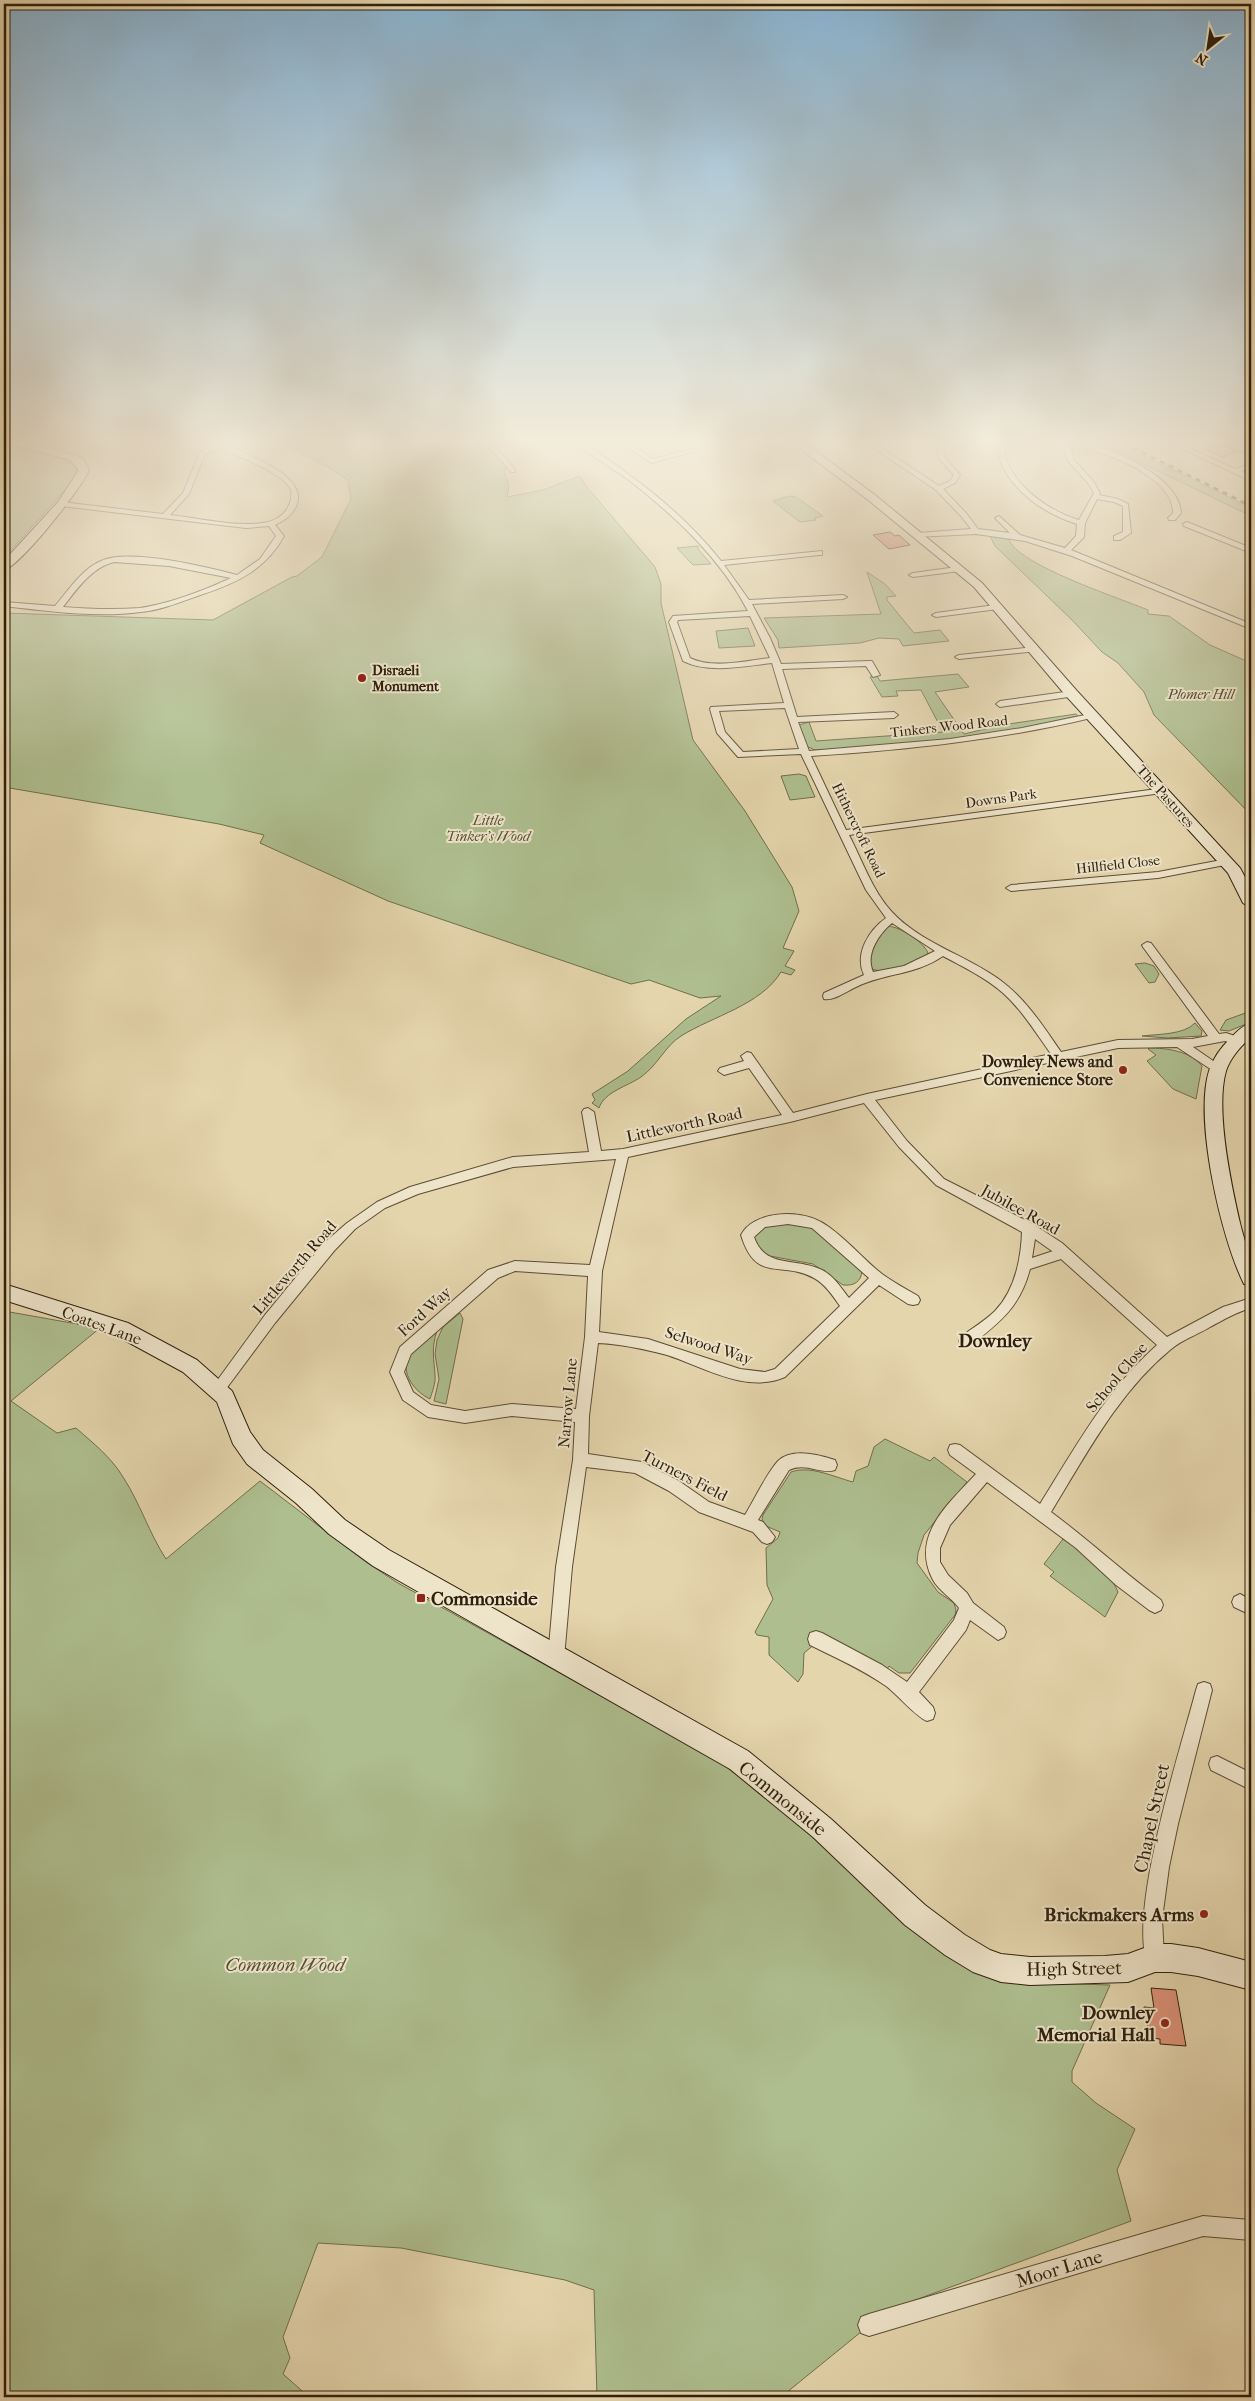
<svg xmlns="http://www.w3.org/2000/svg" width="1255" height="2401" font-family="'IM FELL French Canon',serif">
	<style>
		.green { fill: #aebe8f; stroke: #6e6f4e }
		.building { fill: #df937a; stroke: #2e200d }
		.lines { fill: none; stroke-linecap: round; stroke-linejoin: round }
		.street-casing { stroke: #5c4d35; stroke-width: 2 }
		.secondary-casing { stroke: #2e200d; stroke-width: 2 }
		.primary-casing { stroke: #2e200d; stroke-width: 2 }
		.street { fill: #eee4ca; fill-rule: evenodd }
		.secondary { fill: #eee4ca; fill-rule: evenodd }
		.primary { fill: #e2ba76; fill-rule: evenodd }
		.rail { stroke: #2e200d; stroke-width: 2.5; stroke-dasharray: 5 5; stroke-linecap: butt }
		.poi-dot { fill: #8f2418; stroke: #eee4ca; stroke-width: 2 }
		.labels { text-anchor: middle; stroke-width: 4; stroke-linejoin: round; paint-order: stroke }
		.far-poi-label { font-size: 14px; font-weight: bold; fill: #2e200d; stroke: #eee4ca; text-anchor: start }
		.far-park-label { font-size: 14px; font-style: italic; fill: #544f34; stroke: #eee4ca }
		.far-street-label { font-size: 14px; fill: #2e200d; stroke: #eee4ca }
		.poi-label { font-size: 16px; font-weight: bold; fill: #2e200d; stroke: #eee4ca; text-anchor: end }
		.street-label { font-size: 16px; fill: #2e200d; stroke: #eee4ca }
		.quarter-label { font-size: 19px; font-weight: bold; fill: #2e200d; stroke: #eee4ca }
		.near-poi-label { font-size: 19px; font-weight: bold; fill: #2e200d; stroke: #eee4ca; text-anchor: end }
		.near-street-label { font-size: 19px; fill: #2e200d; stroke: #eee4ca }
		.near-park-label { font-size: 19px; font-style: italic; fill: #544f34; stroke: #eee4ca }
	</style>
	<rect width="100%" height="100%" fill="#e5d5ad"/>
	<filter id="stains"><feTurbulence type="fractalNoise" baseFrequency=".004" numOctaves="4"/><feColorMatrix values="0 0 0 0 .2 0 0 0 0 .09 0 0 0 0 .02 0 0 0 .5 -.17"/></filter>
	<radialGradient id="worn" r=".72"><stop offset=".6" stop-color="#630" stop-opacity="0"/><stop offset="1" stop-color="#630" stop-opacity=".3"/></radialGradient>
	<path class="green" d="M272 439H353L360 443 380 439H472L490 449 508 468 504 471 509 486 507 497 543 490 580 476 586 486 655 567 661 584V603L693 740 745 811 792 887 799 911 783 948 794 951 785 966 795 970 791 975 781 972C761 1005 713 1016 681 1036 665 1046 658 1065 641 1077 628 1086 604 1092 599 1108L592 1103 595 1100 592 1094 628 1071 686 1019 721 996 700 998 649 980 631 984 388 901 260 843 264 835 219 824 4 787V613L213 620 292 577 297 576 322 557 351 499 348 480C325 463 297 453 272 439Z
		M1092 439H1109L1251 508V516Z
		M4 444C21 449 69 455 77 470L73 481 4 558Z
		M789 496 796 497 823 516 815 518 816 520 800 522 773 501Z
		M990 536 1009 539C1015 564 1122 599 1148 610V614L1169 616 1210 645 1251 663V815L1154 715 1144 692 1118 663 1102 652 1072 620 995 546Z
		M698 546V549L711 564 693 565 677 548Z
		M867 572 885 584 896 596 887 597V600L914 633 940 630 949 641 903 646 899 639 879 638 860 643 779 648 778 640 764 618 881 614Z
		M748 628 755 646 719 648 716 631Z
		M958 674 969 687 935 692 964 734 1002 725 1076 714 1078 716 986 736 826 750H815L806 746 799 725 809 722 816 741 943 732 921 690 896 691 898 696 882 697 870 677 877 676 880 681Z
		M799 774 806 776 815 797 790 800 781 776Z
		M885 926C898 925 923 941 928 953 920 967 885 974 871 969L867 960Z
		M1145 963 1154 966 1159 974 1155 982 1149 983 1135 964Z
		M1251 1011V1022L1229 1031 1220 1030 1226 1020Z
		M1195 1023 1202 1031 1201 1036 1167 1038 1142 1036C1157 1034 1184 1035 1195 1023Z
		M1149 1048C1166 1048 1191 1051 1202 1066L1196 1099 1173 1089 1147 1061 1156 1055 1148 1049Z
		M801 1222 808 1225 857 1265 862 1271C861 1282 854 1286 843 1285L813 1264 759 1254 752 1233 757 1227Z
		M4 1311 100 1328 11 1401 57 1433 76 1428C93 1443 111 1457 123 1477 140 1503 149 1533 166 1559L260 1481 366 1562 398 1583 718 1761 1013 1982 1110 1985 1072 2071V2082L1096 2103 1135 2129 1117 2170 1131 2221 888 2310 781 2397H597L594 2290 565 2280 401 2248 318 2243 283 2337 290 2358 283 2374 309 2397H4Z
		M460 1313 463 1319 446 1404 434 1401 439 1379 435 1354 437 1340 443 1327Z
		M437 1331C431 1348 434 1359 435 1375 436 1383 432 1392 430 1399 413 1391 397 1369 412 1351 419 1343 429 1337 437 1331Z
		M885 1439 930 1461 934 1457 967 1482 924 1535 918 1553 917 1563 938 1592 954 1603 956 1610 955 1615 910 1673H899L889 1666 887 1669 838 1643 815 1644 804 1653 803 1674 798 1682 769 1655V1637L757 1635 755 1632 773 1599 767 1585 766 1548 778 1538 780 1532 766 1526 762 1519 763 1515 791 1472C810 1465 834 1477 853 1482L856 1471 868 1466 874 1447Z
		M1063 1539C1084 1553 1108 1568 1118 1592L1105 1617 1050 1576 1054 1572 1044 1564Z"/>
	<path class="building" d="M1220 444 1237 452 1222 457 1204 449Z
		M890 532 895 536 899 535 910 545 889 549 873 535Z
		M1151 1988 1176 1990 1186 2046 1160 2044V2039L1150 2038 1144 2007 1154 2008Z"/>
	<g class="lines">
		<g class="street-casing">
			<path id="street" d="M202 439H211C234 450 308 472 297 504 293 515 285 520 275 525L284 536C266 569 237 583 203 594 183 601 162 610 141 612 96 618 48 611 4 606V602L55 606C68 591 82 569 101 561 130 548 206 567 237 575L260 559 276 536 269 526 246 528 61 506 58 504 61 502 163 514 183 493 200 452 214 445ZM219 448C236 456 285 473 291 490 292 495 291 501 289 505 285 516 273 522 262 523 233 527 199 518 170 515L189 494 205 454ZM114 562 169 566 231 578C205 590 168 604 140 608 114 610 88 609 63 607 76 590 92 567 114 562Z
				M473 439C492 439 504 456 515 470V472H511L493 451Z
				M571 439H599L585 444C635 477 683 513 721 561L822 551V555H819L724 565 749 600 843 595 847 597 843 599 752 604 770 638 781 664 869 661H872L880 675 873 677 866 666 782 669 797 717 894 712 898 715 894 718 798 722 809 751 950 739 1022 728 1095 713V717C1001 740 907 750 811 756L846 830 1165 788V792L1162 793 849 835C862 860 872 890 891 911 920 943 966 955 1000 980 1026 999 1043 1026 1061 1052L1118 1040 1192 1039 1208 1036 1143 947 1142 945 1147 942 1151 943 1219 1034 1226 1033 1241 1038 1243 1041 1237 1045 1225 1041 1193 1047 1222 1067 1224 1070 1222 1073 1218 1074 1177 1047 1118 1048 875 1100 907 1141 944 1179 1033 1224 1062 1243 1167 1337 1223 1307 1251 1298V1308C1236 1312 1223 1320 1210 1327 1197 1335 1181 1340 1170 1350 1118 1393 1086 1455 1051 1512 1089 1540 1123 1572 1161 1600L1163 1605 1161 1610 1155 1613 1149 1610 1116 1585 1076 1548 987 1482 950 1525 940 1548V1562L948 1575 967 1593 973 1603 1004 1627 1006 1632 1004 1637 998 1640 970 1620 966 1630 919 1692 933 1707 935 1713 933 1719 927 1721C916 1717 898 1695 886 1686 862 1669 836 1658 810 1645L808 1639 810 1633 816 1631 822 1633 882 1665 907 1682 954 1620 959 1608C952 1598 939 1591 933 1580 910 1536 948 1504 976 1474L950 1455 948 1450 950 1445 955 1444 960 1445 1040 1504C1075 1448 1107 1389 1157 1345L1061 1259 1030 1269C1020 1307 1000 1322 971 1345L966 1347 961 1345 959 1341 961 1337C972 1328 985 1321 995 1311 1015 1290 1021 1259 1022 1232L936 1185 899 1147 864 1103 790 1122 628 1157 602 1271 599 1332 648 1339 740 1369 765 1372 775 1369 840 1306C833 1296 825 1284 814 1278 781 1260 756 1284 741 1235 753 1211 799 1209 821 1222 841 1233 863 1259 882 1274 893 1282 906 1289 918 1296L920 1300 918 1304 913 1305 908 1304 879 1285 785 1377C746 1394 704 1367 667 1355 644 1349 621 1344 598 1343L589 1416 588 1454 642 1462 679 1481 709 1502 745 1515C754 1500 767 1473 778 1461 792 1447 820 1455 835 1460L837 1465 835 1470C821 1475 806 1462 789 1470L758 1520 763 1522 775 1537 772 1542 767 1544 762 1542 753 1532 699 1512 669 1491 635 1473 586 1467 572 1567 564 1658 562 1664 556 1666 550 1664 548 1658 556 1567 573 1460 575 1422 512 1416 465 1423 428 1417 403 1400 390 1372 400 1347 488 1270 515 1261 590 1265 616 1159 513 1167 418 1194 385 1208 355 1229 334 1251 275 1323 223 1393 218 1395 213 1393 211 1389 265 1315 324 1243 347 1223 377 1202 410 1187 513 1157 589 1152 582 1112 584 1109 588 1108 594 1112 601 1151 623 1149 782 1115 749 1068 724 1075 718 1071 720 1068 744 1061 741 1056 747 1052 751 1053 793 1113 867 1094 1051 1054C1036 1033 1022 1010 1003 993 985 977 963 967 943 956 916 975 884 973 856 987 847 991 834 1001 824 999L823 996 824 993 864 975C854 954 869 930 886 918L866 890 801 754 738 757 717 733 710 709 711 707 784 703 772 663C744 666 709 674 683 661L669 622 673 616 748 611C721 559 676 517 630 481 611 467 589 455 571 439ZM750 616 770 658C746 661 712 669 690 658L677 622 678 620ZM785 708 799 749 743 752 725 732 719 711ZM892 923 935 951 904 966 873 972C865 954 879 934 892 923ZM788 1224 812 1228 869 1278 849 1298C841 1288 834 1276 822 1270 796 1257 765 1269 754 1237L765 1227ZM1035 1239 1052 1251H1053L1032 1258ZM515 1271 588 1276 585 1337 576 1409 512 1404 465 1411 431 1405 413 1392 404 1372 411 1354 498 1278Z
				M615 439H623L653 459 696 448 699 450 652 463Z
				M860 439H868L939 486 950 481 954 475 939 458 935 439H941L945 458 960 475 955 483 943 489 966 513 978 529 1010 533 995 518 999 516 1020 535 1065 548 1076 536 1077 524C1047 515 1010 491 1000 459 998 453 999 446 999 439H1005C1006 446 1004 453 1006 459 1016 488 1051 512 1079 520L1094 493 1088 483 1068 461 1062 439C1093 439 1180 473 1181 513L1175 520H1169L1168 518 1173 513C1174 476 1100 449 1070 445L1074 460 1093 481 1100 493 1099 495 1118 499 1128 504 1131 533 1120 540H1114V536L1123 532V506L1114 502 1097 499 1085 523 1084 537 1071 550 1251 624V629L1072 556 1025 541 976 534 915 537 914 535 918 533 971 529 961 516 936 490Z
				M1185 446 1235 469 1251 464V468L1241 471 1251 476V481L1183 449 1182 448Z
				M1187 522 1251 548V553L1184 526 1183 524Z
				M957 567H960V571L913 577 909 575 913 573Z
				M995 605H998V609L936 617 932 615 936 613Z
				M1034 647 1038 649 1037 651 959 659 955 657 959 655Z
				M1072 691 1075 692V696L1000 707 996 704 1000 701Z
				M1227 859 1230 860V864L1158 878 1011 891 1006 888 1011 885 1158 872Z
				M1240 1594 1251 1600V1615L1234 1607 1232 1602 1234 1597Z
				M1204 1682 1210 1684 1212 1690 1178 1824 1169 1867 1162 1919 1164 1958 1162 1965 1155 1967 1148 1965C1127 1913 1181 1748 1196 1690L1198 1684Z
				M1217 1756 1251 1773V1790L1211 1770 1209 1764 1211 1758Z
				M1203 2216 1251 2220V2240L1203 2236 869 2336 861 2333 858 2325 861 2317 869 2314Z"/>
		</g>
		<g class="secondary-casing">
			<path id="secondary" d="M4 439H16L78 456 84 460 89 470C82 488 20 566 4 570V561L58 502 79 470 70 460 4 442Z
				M787 439H799L875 495 982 583 1077 691 1240 868 1251 888V908L1243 903 1228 873 1067 697 974 587 867 499Z
				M1251 1023V1037C1241 1046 1230 1058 1226 1071 1215 1109 1231 1184 1240 1223 1246 1248 1253 1259 1251 1286L1244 1284C1221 1238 1194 1120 1209 1071 1213 1059 1221 1047 1230 1039 1236 1032 1242 1026 1251 1023Z
				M4 1284 128 1323 197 1360 232 1391 250 1432 263 1450 312 1489 345 1520 389 1550 748 1751 831 1819 925 1905 965 1935 990 1950 1001 1954 1030 1957 1105 1956 1128 1954 1155 1944H1171L1198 1948 1251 1962V1990L1198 1976 1171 1972H1155L1128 1982 1030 1985 1001 1982 973 1972 945 1955 905 1925 813 1837 730 1769 373 1566 329 1534 296 1503 247 1464 233 1444 217 1402 183 1372 115 1335 4 1300Z"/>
		</g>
		<g class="primary-casing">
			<path id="primary" d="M1214 439H1229L1251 449V456Z"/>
		</g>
		<use href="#street" class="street"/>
		<use href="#secondary" class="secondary"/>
		<use href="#primary" class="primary"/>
		<path class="rail" d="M1115 439 1251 506"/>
	</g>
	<linearGradient id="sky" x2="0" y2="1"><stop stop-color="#89b5d4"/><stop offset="0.57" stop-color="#f3ecda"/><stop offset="1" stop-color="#f3ecda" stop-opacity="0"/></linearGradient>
	<rect width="1255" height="776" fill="url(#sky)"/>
	<g class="poi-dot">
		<circle cx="362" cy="678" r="5"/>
		<circle cx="1123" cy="1070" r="5"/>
		<rect x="416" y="1593" width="10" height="10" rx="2.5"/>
		<circle cx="1204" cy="1914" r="5"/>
		<circle cx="1165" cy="2023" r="5"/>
	</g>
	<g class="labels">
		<g class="far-poi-label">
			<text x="372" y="675">Disraeli<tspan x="372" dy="16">Monument</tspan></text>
		</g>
		<g class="far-park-label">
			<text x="1201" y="699">Plomer Hill</text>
			<text x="488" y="825">Little<tspan x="488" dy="16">Tinker's Wood</tspan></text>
		</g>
		<g class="far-street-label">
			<text transform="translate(949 726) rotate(-6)" y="5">Tinkers Wood Road</text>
			<text transform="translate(1166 796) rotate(48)" y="5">The Pastures</text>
			<text transform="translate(1001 798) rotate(-8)" y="5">Downs Park</text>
			<text transform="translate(859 830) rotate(64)" y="5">Hithercroft Road</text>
			<text transform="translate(1118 864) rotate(-6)" y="5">Hillfield Close</text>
		</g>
		<g class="poi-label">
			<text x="1113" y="1067">Downley News and<tspan x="1113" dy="18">Convenience Store</tspan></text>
		</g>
		<g class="street-label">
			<text transform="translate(684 1124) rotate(-12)" y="6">Littleworth Road</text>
			<text transform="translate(1021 1209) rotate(29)" y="6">Jubilee Road</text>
			<text transform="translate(294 1267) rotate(-49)" y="6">Littleworth Road</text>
			<text transform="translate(424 1311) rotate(-42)" y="6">Ford Way</text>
			<text transform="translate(102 1325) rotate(20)" y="6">Coates Lane</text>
			<text transform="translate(709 1345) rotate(18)" y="6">Selwood Way</text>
			<text transform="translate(1116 1377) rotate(-50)" y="6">School Close</text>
			<text transform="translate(567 1403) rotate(-85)" y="6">Narrow Lane</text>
			<text transform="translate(685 1475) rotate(27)" y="6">Turners Field</text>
		</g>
		<g class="quarter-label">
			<text x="995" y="1347">Downley</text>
		</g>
		<g class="near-poi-label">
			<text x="431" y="1605" text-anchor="start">Commonside</text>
			<text x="1194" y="1921">Brickmakers Arms</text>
			<text x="1155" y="2019">Downley<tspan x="1155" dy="22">Memorial Hall</tspan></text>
		</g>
		<g class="near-street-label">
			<text transform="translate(783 1798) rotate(39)" y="7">Commonside</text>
			<text transform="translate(1151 1818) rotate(-78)" y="7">Chapel Street</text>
			<text transform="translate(1074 1968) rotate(-1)" y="7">High Street</text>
			<text transform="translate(1059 2268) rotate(-17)" y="7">Moor Lane</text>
		</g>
		<g class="near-park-label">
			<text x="285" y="1971">Common Wood</text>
		</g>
	</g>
	<rect width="1255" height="2401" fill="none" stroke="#e5d5ad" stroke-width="20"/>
	<rect x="5" y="5" width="1245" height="2391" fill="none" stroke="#2e200d" stroke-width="2.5"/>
	<rect x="10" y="10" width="1235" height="2381" fill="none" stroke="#2e200d"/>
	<g transform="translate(1208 48) rotate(210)" stroke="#eee4ca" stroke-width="4" paint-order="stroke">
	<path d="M0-4L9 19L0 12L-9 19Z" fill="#2e200d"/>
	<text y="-8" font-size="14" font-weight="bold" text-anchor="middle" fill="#2e200d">N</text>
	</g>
	<rect width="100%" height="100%" filter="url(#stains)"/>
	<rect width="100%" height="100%" fill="url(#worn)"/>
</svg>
